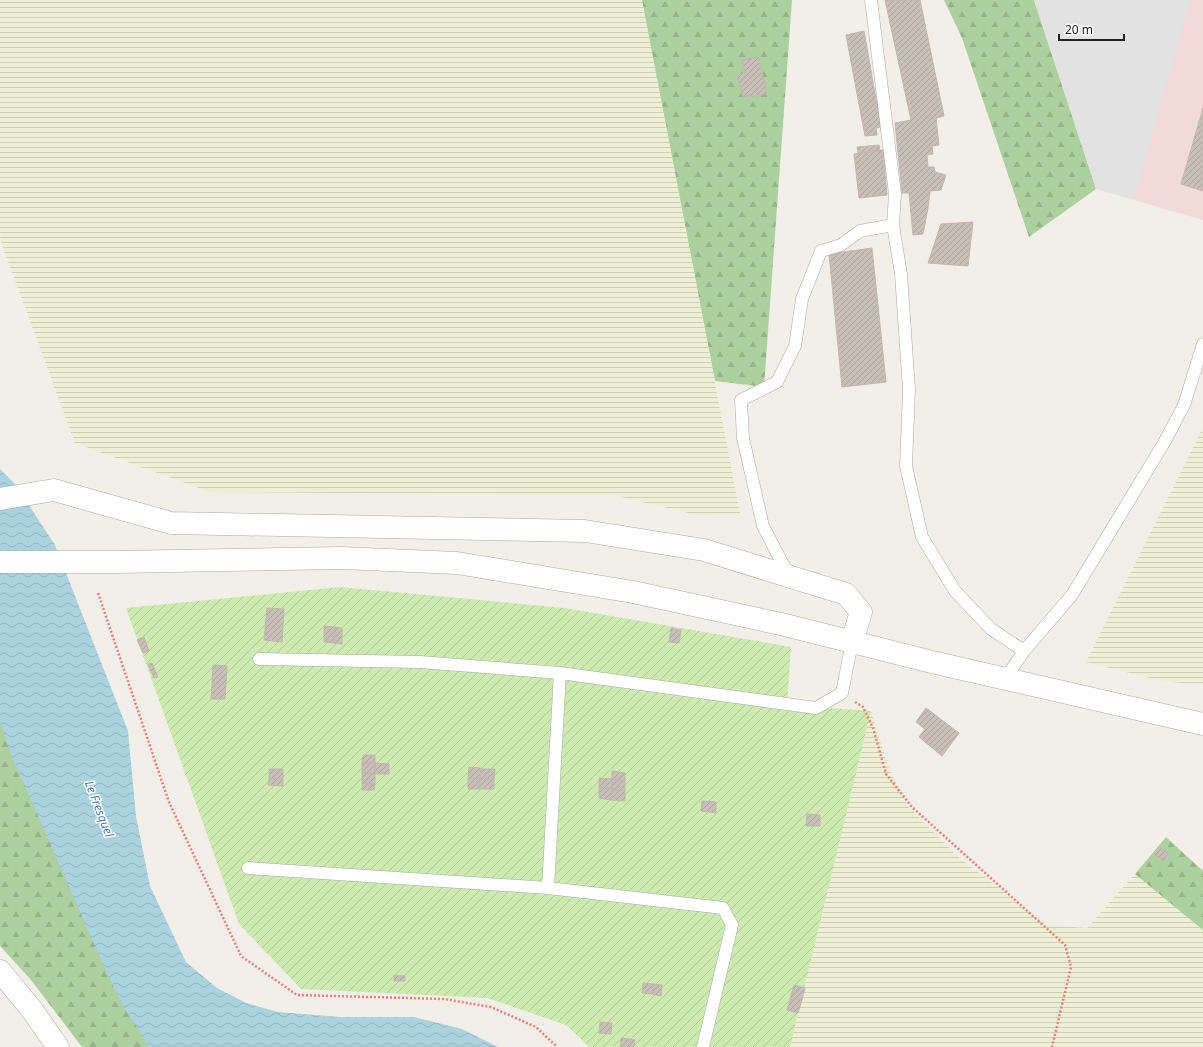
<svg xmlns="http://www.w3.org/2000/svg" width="1203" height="1047" font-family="'Noto Sans',sans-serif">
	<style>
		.commercial { fill: #f2dad9 }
		.farmland { fill: url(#farmland-rules) }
		.forest { fill: url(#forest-firs) }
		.garden { fill: url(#garden-furrows) }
		.parking { fill: #e2e2e2 }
		.water { fill: url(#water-waves) }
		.building { fill: url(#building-hatch); stroke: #c4b6ab }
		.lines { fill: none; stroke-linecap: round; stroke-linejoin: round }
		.service-casing { stroke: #a9a9a9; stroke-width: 13 }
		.minor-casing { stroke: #a9a9a9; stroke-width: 23 }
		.tertiary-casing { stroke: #a9a9a9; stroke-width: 23 }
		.path { stroke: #fa8072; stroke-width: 2.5; stroke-dasharray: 2 2; stroke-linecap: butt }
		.service { stroke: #fff; stroke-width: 12 }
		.minor { stroke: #fff; stroke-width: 22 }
		.tertiary { stroke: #fff; stroke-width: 22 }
		.labels { text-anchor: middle; stroke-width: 3; stroke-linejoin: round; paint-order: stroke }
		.water-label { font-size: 12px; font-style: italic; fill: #4a7aab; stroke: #fff }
	</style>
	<defs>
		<pattern id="farmland-rules" width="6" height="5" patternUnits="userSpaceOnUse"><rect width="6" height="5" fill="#eef0d5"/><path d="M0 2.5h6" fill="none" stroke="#ccceb7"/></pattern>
		<pattern id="forest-firs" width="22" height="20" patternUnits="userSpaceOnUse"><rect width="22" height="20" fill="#add19e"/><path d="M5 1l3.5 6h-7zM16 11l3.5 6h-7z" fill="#95b388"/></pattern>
		<pattern id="garden-furrows" width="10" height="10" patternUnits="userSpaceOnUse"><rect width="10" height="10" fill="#cdebb0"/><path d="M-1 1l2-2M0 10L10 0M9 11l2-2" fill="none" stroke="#b0c997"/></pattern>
		<pattern id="water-waves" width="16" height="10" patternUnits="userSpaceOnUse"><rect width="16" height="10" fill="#aad3df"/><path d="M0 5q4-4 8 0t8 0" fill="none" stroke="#92b5bf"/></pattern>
		<pattern id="building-hatch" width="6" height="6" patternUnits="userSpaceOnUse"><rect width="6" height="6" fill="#c7bfb8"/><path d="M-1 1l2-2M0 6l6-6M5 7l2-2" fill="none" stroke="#aba49e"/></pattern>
	</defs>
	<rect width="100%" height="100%" fill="#f2efe9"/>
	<path class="commercial" d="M1034 0H1203V220L1096 189Z"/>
	<path class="farmland" d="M0 0H642L740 514 697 515 613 495 210 492 75 443 3 248 0 236Z
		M1203 428V685L1162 681 1086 662Z
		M871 711 889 769 909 807 956 855 1047 925 1087 928 1135 874 1203 930V1047H790Z"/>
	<path class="forest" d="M642 0H792L764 387 715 381Z
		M944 0H1034L1096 189 1029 237 962 38Z
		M0 715 152 1047H82L31 980 0 946Z
		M1166 837 1203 871V930L1135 874Z"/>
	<path class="garden" d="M340 587 565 608 791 647 787 705 871 711 790 1047H589L566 1025 487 998 301 989 239 924 126 608Z"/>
	<path class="parking" d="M1034 0H1190L1134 199 1096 189Z"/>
	<path class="water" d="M0 469 15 484 55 545 128 731 136 816 150 886 186 962 217 988 246 1003 278 1012 340 1017H414L462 1029 498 1047H149L123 1005 109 978 10 752 0 721Z"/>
	<path class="building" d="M885 0H920L944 116 936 118 939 145 932 146 933 154 927 155 928 167H934L935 172 946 175 941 190 930 191 928 208 923 234 913 235 909 193H902L895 123 911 120Z
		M864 31 881 127 876 128 877 135 865 136 846 35Z
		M758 57 767 93 751 97V95L743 97 737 75 745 73 742 60Z
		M1203 108V191L1181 184Z
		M879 145 880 151 858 153 857 147Z
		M883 150 887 195 859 198 854 154Z
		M973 222 968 266 928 263 941 224Z
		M872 248 886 382 842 387 829 254Z
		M267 608 284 609 282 642 264 640Z
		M324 626 335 627 334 643 324 642Z
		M335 627 342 628V644L334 643Z
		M671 628 681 630 679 643 669 642Z
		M144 637 149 651 143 653 137 640Z
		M152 663 158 677 154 678 148 664Z
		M213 665 227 666 225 699H211Z
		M926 708 959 733 942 756 919 737 925 729 916 722Z
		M363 755H375V763H362Z
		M362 763H375V774L362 773Z
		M375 763 389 764V774H375Z
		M469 767 481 768 480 779 468 778Z
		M269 769H283V779H269Z
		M481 769H495L494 779H480Z
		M612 771 625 773V781L612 779Z
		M362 773 375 774V784L362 783Z
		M468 778 480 779V789H468Z
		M599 778 612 779V789L599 788Z
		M269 779H283V786L268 785Z
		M480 779H494V789H480Z
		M612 779 625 781V791L612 789Z
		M362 783 375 784 374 790H362Z
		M599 788 612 789 611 800 599 798Z
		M612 789 625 791V801L611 800Z
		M702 801 716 802V813L701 811Z
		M807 814 820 815V826H806Z
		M1160 847 1168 853 1163 861 1154 854Z
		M394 975 405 976V981H394Z
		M643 983 653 984 652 994 642 993Z
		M653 984 662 985 661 996 652 994Z
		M794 985 805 988 802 1000 790 999Z
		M790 999 802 1000 798 1013 787 1010Z
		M600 1022 612 1023 611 1034 599 1033Z
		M621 1038 635 1040 634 1047H620Z"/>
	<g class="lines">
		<g class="service-casing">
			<path id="service" d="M871 0 895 194 893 225 901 274 909 390 906 466 922 537 955 591 991 629 1024 651
				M789 576 763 526 743 438 741 400 777 382 795 346 802 299 821 251 841 245 860 231 893 225
				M259 659 420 662 560 673 816 708 842 693 852 642
				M1005 679 1024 651 1072 595 1165 441 1184 405 1203 344
				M248 868 548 888 560 673
				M548 888 723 908 732 925 703 1047"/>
		</g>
		<g class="minor-casing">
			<path id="minor" d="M0 499 54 490 171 523 585 531 704 550 846 594 861 612 852 642
				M0 971 32 1010 58 1047"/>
		</g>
		<g class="tertiary-casing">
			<path id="tertiary" d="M0 562H117L342 558 457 563 633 592 781 624 932 662 1203 724"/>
		</g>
		<path class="path" d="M98 593 169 802 241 956 297 995 444 999 491 1007 536 1027 557 1047
			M855 702 863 707 873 728 886 774 912 807 1065 945 1071 967 1052 1047"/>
		<use href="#service" class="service"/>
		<use href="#minor" class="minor"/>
		<use href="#tertiary" class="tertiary"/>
	</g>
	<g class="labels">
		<g class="water-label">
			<text transform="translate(99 809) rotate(69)" y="4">Le Fresquel</text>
		</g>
	</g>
	<path d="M1059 34v6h65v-6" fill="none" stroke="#222222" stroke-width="2"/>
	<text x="1065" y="34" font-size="12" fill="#222222" stroke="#ffffff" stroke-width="3" paint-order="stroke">20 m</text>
</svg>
